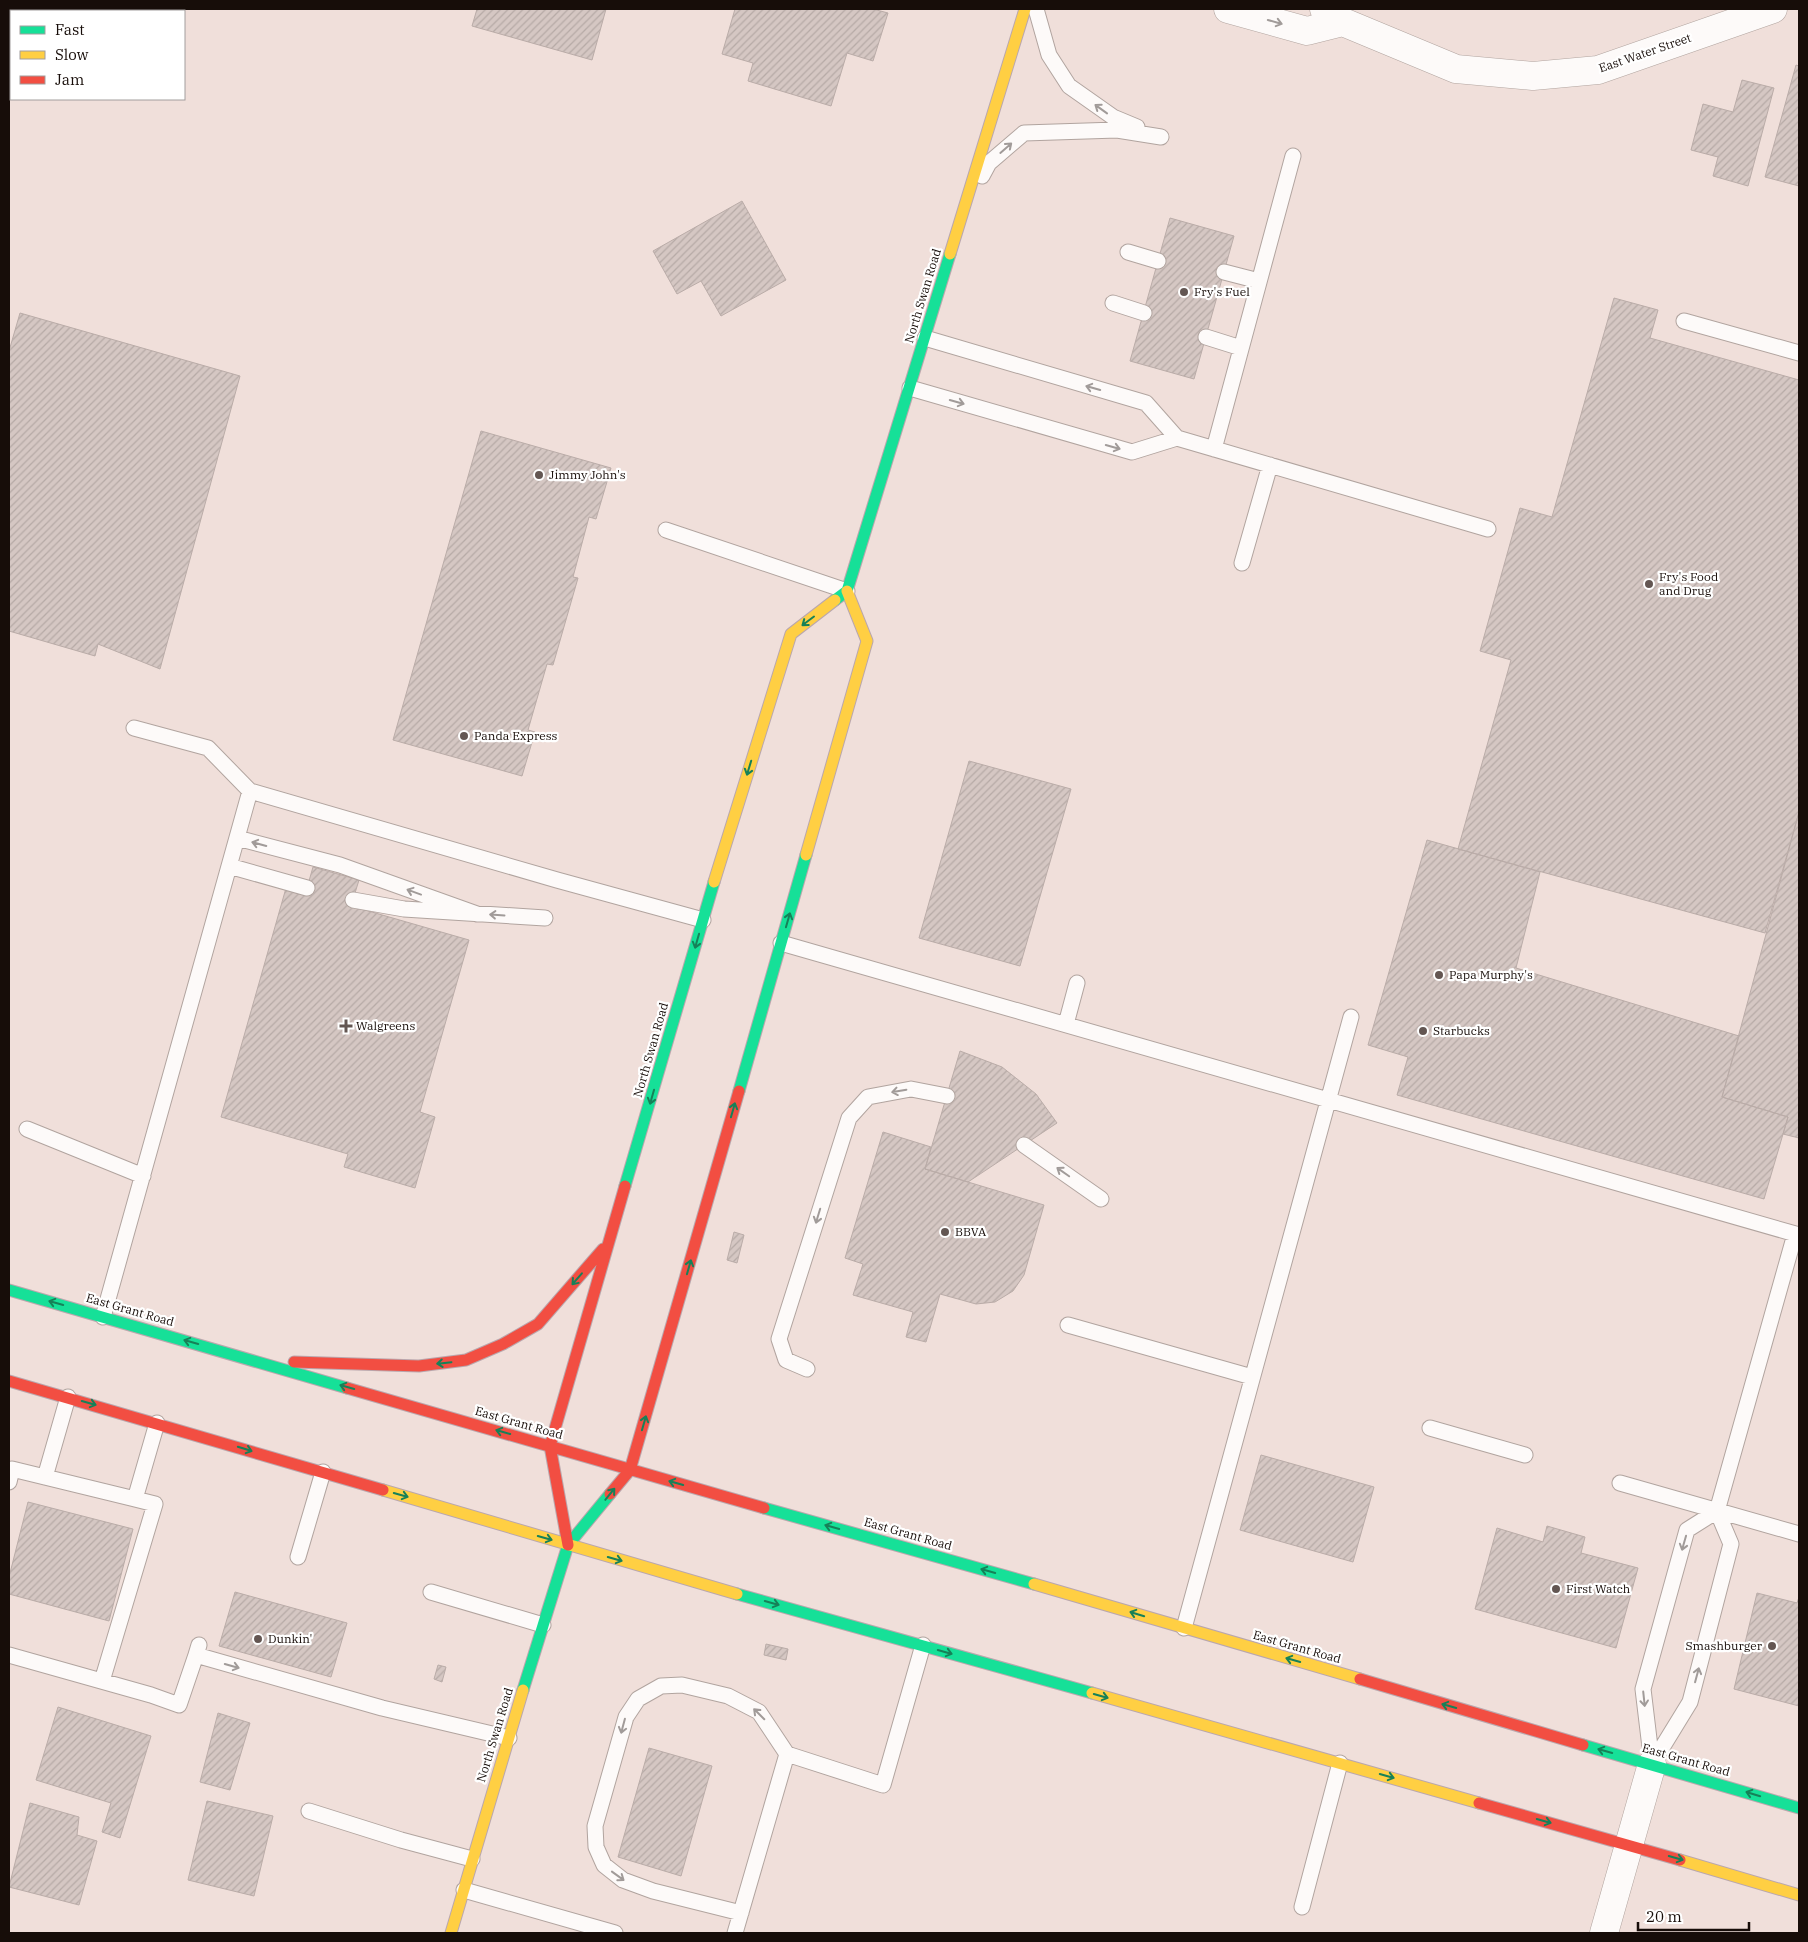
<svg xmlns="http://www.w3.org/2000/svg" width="1808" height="1942" font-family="'IBM Plex Serif',serif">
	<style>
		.building { fill: url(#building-hatch); stroke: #baaca8 }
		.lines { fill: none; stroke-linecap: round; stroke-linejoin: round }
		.lane-casing { stroke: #b1a49f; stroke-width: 17 }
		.street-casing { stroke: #b1a49f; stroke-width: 29 }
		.fast-casing { stroke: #baa7ad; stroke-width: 13 }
		.slow-casing { stroke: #baa7ad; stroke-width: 13 }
		.jam-casing { stroke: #baa7ad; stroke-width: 13 }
		.lane { stroke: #fdfaf9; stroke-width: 15 }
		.street { stroke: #fdfaf9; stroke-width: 28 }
		.fast { stroke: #16e098; stroke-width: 11 }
		.slow { stroke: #ffcf43; stroke-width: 11 }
		.jam { stroke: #f24e42; stroke-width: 11 }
		.oneway { stroke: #a19b99 }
		.oneway2 { stroke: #168158 }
		.poi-dot { fill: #635652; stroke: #fff; stroke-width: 2 }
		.labels { text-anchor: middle; stroke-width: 4.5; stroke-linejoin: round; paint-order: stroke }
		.street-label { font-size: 12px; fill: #170d09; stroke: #fff }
		.poi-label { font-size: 12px; fill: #170d09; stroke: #fff; text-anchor: start }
	</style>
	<defs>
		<pattern id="building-hatch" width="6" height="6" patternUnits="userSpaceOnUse" patternTransform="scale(1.25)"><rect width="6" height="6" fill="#d5c7c3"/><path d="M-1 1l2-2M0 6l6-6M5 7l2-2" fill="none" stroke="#b6aaa6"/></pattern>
	</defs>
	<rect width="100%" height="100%" fill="#f0dfda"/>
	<path class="building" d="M477 9H606L592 60 472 26Z
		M735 9H873L888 13 873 61 847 53 831 106 748 81 753 63 722 54Z
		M1796 65 1799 66V186L1765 177Z
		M1742 80 1774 88 1748 186 1713 176 1718 157 1691 150 1703 104 1733 112Z
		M742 201 786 280 721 316 701 281 677 294 653 251Z
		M1170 218 1234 236 1194 379 1130 361Z
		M1614 298 1658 310 1650 338 1799 380V812L1765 933 1458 849 1511 660 1480 651 1520 508 1552 517Z
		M20 313 240 376 160 669 98 644 95 656 9 631 10 620H9V351Z
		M481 431 611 468 596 519 589 517 573 577 578 578 553 665 547 664 528 730 535 732 522 776 393 740Z
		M969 761 1071 789 1020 966 919 938Z
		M1799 812V1138L1783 1134 1788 1117 1722 1097Z
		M1427 840 1540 872 1516 968 1739 1036 1722 1097 1788 1117 1764 1199 1397 1095 1408 1057 1368 1045Z
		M313 867 359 880 351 906 469 940 420 1112 435 1117 415 1188 344 1167 348 1154 221 1117 286 888H307Z
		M960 1051 1002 1067 1036 1094 1057 1123 968 1182 925 1169Z
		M883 1132 931 1147 925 1169 1044 1205 1024 1275 1013 1291 995 1302 976 1304 940 1294 926 1342 906 1337 913 1312 853 1295 863 1264 845 1258Z
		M734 1232 744 1235 737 1263 727 1260Z
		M1261 1455 1374 1487 1353 1562 1240 1530Z
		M28 1502 133 1529 109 1621 9 1594V1577Z
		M1547 1526 1585 1537 1581 1553 1638 1568 1616 1648 1475 1609 1497 1528 1543 1542Z
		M235 1592 347 1623 331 1677 219 1646Z
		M1757 1593 1797 1603 1799 1597V1706L1734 1689Z
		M766 1644 788 1649 786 1660 764 1655Z
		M438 1665 446 1667 442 1682 434 1679Z
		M58 1707 151 1736 120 1838 102 1832 111 1803 36 1780Z
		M218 1713 250 1723 230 1790 200 1782Z
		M649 1748 712 1766 681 1876 618 1857Z
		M207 1801 273 1816 254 1896 188 1880Z
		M30 1803 79 1817 77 1835 97 1841 79 1905 9 1887Z"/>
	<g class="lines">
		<g class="lane-casing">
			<path id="lane" d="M1036 9 1049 55 1069 86 1113 117 1137 127
				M982 176 989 163 1024 133 1117 130 1161 137
				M1128 252 1158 261
				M1224 272 1259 281
				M1113 303 1144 313
				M1684 321 1799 353
				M1206 337 1241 348
				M925 338 1146 403 1177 438 1488 529
				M910 388 1132 452 1177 438
				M1214 449 1293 156
				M666 530 847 591
				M1242 563 1270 465
				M134 728 208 748 250 791 557 880 703 920
				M237 838 340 865 477 914
				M229 866 307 888
				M353 900 404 909 545 918
				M781 943 1799 1235
				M1066 1024 1077 983
				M27 1129 143 1176
				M1024 1145 1101 1199
				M103 1317 250 791
				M1068 1325 1252 1377
				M807 1369 786 1360 779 1339 849 1118 868 1097 911 1089 947 1096
				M1430 1428 1525 1455
				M45 1477 68 1397
				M9 1482 12 1469 135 1499 157 1423
				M1620 1483 1799 1534
				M298 1557 323 1472
				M431 1592 543 1625
				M1184 1628 1351 1017
				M199 1645 196 1655 382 1708 509 1738
				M9 1655 151 1695 179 1705 196 1655
				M102 1681 155 1504 135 1499
				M1652 1764 1690 1702 1731 1544 1717 1511 1795 1234
				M1652 1764 1643 1689 1687 1530 1717 1511
				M309 1811 401 1840 472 1859
				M464 1890 615 1933
				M1302 1907 1340 1763
				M741 1913 653 1891 623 1880 604 1865 596 1847 595 1826 626 1717 638 1699 661 1686 682 1685 728 1696 759 1712 787 1754
				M735 1933 787 1754 883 1785 923 1645"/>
		</g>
		<g class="street-casing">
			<path id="street" d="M1228 9 1307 31 1343 22
				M1324 9 1343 22 1456 69 1533 76 1598 70 1773 9
				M1604 1933 1652 1764"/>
		</g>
		<g class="fast-casing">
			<path id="fast" d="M835 600 847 591 950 254
				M739 1091 806 855
				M625 1186 714 882
				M9 1290 347 1388
				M764 1508 1034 1584
				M737 1594 1092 1693
				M523 1690 568 1545 610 1494
				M1583 1745 1799 1808"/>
		</g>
		<g class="slow-casing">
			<path id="slow" d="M950 254 1025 9
				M806 855 867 641 847 591
				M714 882 791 634 835 600
				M383 1490 737 1594
				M1034 1584 1360 1679
				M1092 1693 1479 1803
				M1680 1860 1799 1895
				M451 1933 523 1690"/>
		</g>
		<g class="jam-casing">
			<path id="jam" d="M294 1362 419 1366 466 1360 503 1344 538 1324 603 1249
				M9 1381 383 1490
				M347 1388 764 1508
				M610 1494 630 1470 739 1091
				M568 1545 550 1446 625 1186
				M1360 1679 1583 1745
				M1479 1803 1680 1860"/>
		</g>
		<use href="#lane" class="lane"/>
		<use href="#street" class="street"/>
		<use href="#fast" class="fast"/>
		<use href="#slow" class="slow"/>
		<use href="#jam" class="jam"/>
	</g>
	<defs><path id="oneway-shaft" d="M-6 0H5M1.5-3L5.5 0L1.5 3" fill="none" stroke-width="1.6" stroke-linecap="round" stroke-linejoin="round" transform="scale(1.25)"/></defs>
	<g class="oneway">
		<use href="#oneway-shaft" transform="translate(1275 22) rotate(16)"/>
		<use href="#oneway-shaft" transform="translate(1101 109) rotate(-144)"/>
		<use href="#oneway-shaft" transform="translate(1006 148) rotate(-41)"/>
		<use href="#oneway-shaft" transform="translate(1093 388) rotate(-164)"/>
		<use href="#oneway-shaft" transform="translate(957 402) rotate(16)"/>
		<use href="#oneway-shaft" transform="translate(1113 447) rotate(16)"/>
		<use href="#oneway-shaft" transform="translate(259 844) rotate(-165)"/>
		<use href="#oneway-shaft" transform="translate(414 892) rotate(-160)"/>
		<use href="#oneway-shaft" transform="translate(497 915) rotate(-176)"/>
		<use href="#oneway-shaft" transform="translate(899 1091) rotate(170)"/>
		<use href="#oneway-shaft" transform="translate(1063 1172) rotate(-145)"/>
		<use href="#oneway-shaft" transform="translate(818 1216) rotate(107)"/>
		<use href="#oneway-shaft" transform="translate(1684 1543) rotate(106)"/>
		<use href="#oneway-shaft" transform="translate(232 1666) rotate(16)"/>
		<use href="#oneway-shaft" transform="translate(1697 1675) rotate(-75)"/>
		<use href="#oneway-shaft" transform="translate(1644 1699) rotate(84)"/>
		<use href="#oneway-shaft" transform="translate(759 1714) rotate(-135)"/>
		<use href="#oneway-shaft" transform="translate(623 1726) rotate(105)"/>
		<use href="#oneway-shaft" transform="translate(618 1876) rotate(36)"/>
	</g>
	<g class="oneway2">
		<use href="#oneway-shaft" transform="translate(808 621) rotate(143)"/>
		<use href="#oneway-shaft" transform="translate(749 768) rotate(107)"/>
		<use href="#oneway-shaft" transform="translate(788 920) rotate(-74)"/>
		<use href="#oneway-shaft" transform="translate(697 941) rotate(106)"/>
		<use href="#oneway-shaft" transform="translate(652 1097) rotate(106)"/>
		<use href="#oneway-shaft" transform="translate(733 1110) rotate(-74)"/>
		<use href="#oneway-shaft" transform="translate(689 1267) rotate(-74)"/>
		<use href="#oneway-shaft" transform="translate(577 1279) rotate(131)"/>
		<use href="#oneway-shaft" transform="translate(56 1303) rotate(-164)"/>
		<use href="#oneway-shaft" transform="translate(191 1342) rotate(-164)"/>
		<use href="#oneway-shaft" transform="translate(444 1363) rotate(174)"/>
		<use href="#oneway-shaft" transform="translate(347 1387) rotate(-164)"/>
		<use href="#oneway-shaft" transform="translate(89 1403) rotate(16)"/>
		<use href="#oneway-shaft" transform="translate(644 1423) rotate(-74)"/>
		<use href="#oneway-shaft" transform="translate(503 1432) rotate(-164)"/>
		<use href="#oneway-shaft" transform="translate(245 1449) rotate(17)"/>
		<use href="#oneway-shaft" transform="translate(676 1483) rotate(-164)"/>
		<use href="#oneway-shaft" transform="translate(610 1494) rotate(-51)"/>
		<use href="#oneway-shaft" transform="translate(401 1495) rotate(16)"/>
		<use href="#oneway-shaft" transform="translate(832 1527) rotate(-164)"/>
		<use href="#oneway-shaft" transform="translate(545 1538) rotate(16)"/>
		<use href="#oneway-shaft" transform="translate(615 1559) rotate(16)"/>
		<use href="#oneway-shaft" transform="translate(988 1571) rotate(-164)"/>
		<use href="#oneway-shaft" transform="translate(772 1603) rotate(16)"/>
		<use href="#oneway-shaft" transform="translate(1137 1614) rotate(-163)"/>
		<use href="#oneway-shaft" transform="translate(945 1652) rotate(16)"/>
		<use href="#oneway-shaft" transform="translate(1293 1660) rotate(-164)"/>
		<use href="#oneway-shaft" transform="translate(1101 1696) rotate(16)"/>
		<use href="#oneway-shaft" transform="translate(1449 1706) rotate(-164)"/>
		<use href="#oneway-shaft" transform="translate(1605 1751) rotate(-164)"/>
		<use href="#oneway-shaft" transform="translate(1387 1776) rotate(16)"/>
		<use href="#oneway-shaft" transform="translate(1753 1794) rotate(-163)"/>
		<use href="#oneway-shaft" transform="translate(1544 1821) rotate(16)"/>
		<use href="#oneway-shaft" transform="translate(1676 1858) rotate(16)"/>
	</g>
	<g class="poi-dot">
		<circle cx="1184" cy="292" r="5"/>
		<circle cx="539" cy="475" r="5"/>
		<circle cx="1649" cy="584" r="5"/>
		<circle cx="464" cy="736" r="5"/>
		<circle cx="1439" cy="975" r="5"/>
		<path d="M343.5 1018.5h5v5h5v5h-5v5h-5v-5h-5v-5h5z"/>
		<circle cx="1423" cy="1031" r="5"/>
		<circle cx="945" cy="1232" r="5"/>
		<circle cx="1556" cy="1589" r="5"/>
		<circle cx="258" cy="1639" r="5"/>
		<circle cx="1772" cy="1646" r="5"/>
	</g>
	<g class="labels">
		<g class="street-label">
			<text transform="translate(1645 53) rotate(-19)" y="4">East Water Street</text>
			<text transform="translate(923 296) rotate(-73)" y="4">North Swan Road</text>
			<text transform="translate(651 1050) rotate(-74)" y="4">North Swan Road</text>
			<text transform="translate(130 1310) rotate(16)" y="4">East Grant Road</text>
			<text transform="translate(519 1423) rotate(16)" y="4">East Grant Road</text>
			<text transform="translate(908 1534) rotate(16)" y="4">East Grant Road</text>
			<text transform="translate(1297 1647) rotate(16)" y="4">East Grant Road</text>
			<text transform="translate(495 1735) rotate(-73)" y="4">North Swan Road</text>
			<text transform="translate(1686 1760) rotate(16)" y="4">East Grant Road</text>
		</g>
		<g class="poi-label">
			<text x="1194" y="296">Fry's Fuel</text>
			<text x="549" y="479">Jimmy John's</text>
			<text x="1659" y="581">Fry's Food<tspan x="1659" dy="14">and Drug</tspan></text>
			<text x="474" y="740">Panda Express</text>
			<text x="1449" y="979">Papa Murphy's</text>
			<text x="356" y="1030">Walgreens</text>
			<text x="1433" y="1035">Starbucks</text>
			<text x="955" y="1236">BBVA</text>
			<text x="1566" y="1593">First Watch</text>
			<text x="268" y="1643">Dunkin'</text>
			<text x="1762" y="1650" text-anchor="end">Smashburger</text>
		</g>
	</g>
	<rect width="1808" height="1942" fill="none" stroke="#170d09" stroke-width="20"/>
	<rect x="10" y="10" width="175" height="90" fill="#ffffff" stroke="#a29e9d"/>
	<rect x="20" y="26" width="25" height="8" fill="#16e098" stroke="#a29e9d"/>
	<text x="55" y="35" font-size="15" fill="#170d09">Fast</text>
	<rect x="20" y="51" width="25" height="8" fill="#ffcf43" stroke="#a29e9d"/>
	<text x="55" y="60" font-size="15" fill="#170d09">Slow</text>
	<rect x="20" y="76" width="25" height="8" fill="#f24e42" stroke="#a29e9d"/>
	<text x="55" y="85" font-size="15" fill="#170d09">Jam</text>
	<path d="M1638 1922v8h111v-8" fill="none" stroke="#170d09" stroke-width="2.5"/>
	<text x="1646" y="1922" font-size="15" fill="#170d09" stroke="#ffffff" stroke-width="4" paint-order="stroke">20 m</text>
</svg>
